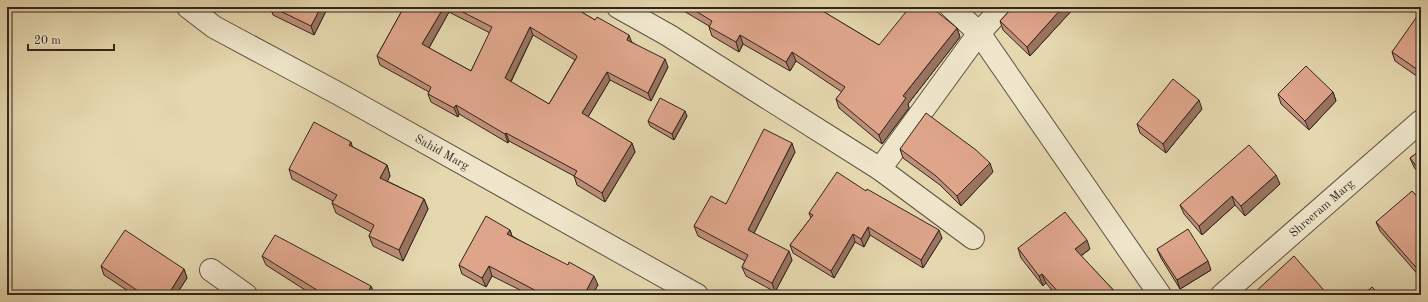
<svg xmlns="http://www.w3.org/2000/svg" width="1428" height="302" font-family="'Old Standard TT',serif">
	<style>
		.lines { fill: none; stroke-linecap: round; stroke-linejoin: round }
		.minor-casing { stroke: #5e5243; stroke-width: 24 }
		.minor { stroke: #eee5ca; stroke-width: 22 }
		.wall { fill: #bf8e78; stroke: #31261f; fill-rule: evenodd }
		.shaded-wall { fill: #9b7461; stroke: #31261f }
		.building { fill: #dea58b; stroke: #31261f; fill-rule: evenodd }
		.labels { text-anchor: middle; stroke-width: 4; stroke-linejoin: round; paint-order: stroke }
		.street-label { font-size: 12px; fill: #31261f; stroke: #eee5ca }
	</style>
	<rect width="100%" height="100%" fill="#e5d7ae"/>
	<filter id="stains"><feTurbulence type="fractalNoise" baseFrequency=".005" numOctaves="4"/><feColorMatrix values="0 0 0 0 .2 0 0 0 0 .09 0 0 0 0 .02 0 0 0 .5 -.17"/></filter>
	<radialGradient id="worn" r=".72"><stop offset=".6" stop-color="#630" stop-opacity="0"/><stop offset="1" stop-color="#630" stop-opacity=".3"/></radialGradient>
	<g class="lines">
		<g class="minor-casing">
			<g id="minor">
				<path id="s1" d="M188 7 214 27 339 94 697 295"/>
				<path d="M618 7 668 35 880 169 973 238"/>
				<path d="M951 7 979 33 1160 295"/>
				<path d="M880 169 979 33 1003 7"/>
				<path d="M211 270 246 295"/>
				<path id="s2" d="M1222 295 1421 121"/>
			</g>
		</g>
		<use href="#minor" class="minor"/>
	</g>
	<path class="wall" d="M261 7H328L314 35 273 15 272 12Z
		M404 7H573L632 42 668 67 651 101 610 80 588 117 632 143 635 152 605 202 577 185 574 176 509 141 508 143 459 114 458 117 431 102 428 94 429 92 380 65 377 56ZM449 12 490 33 471 71 429 48ZM533 35 575 60 549 104 511 82Z
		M657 7H669L666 12Z
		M677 7H819V9L879 45 957 28 960 37 908 104 909 108 882 144 839 108 836 99 842 92 796 61 790 71 743 44 739 52 712 36 709 27V26Z
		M1013 7H1075L1030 56 1003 30 1000 21Z
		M1421 18V79L1395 61 1392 52Z
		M1333 92 1336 101 1309 130 1281 104 1278 94Z
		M1202 109 1166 153 1140 133 1137 124Z
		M687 116 674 140 650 126 648 121Z
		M353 147 387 165 390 176 387 181 424 199 428 209 403 261 373 246 369 236 371 232 336 213 332 203 333 201 292 179 289 169Z
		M900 149 993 172 961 206 940 185 903 158Z
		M1421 150V177L1414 167 1410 158Z
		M795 152 754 233 792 260 775 292 746 276 742 267 745 261 698 236 694 226 726 204Z
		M1280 184 1245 216 1235 205 1202 235 1184 214 1180 205Z
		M866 191 942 238 923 268 870 235 864 247 855 242 834 278 793 253 790 245 811 218 809 213Z
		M1421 201V278L1380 231 1376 222Z
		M510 230 512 236 598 285 592 295H530L492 276 486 287 462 274 459 265Z
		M1018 248 1090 249 1081 256 1118 295H1056L1046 283 1043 286 1021 258Z
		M1157 249 1211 270 1180 289 1161 258Z
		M262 256 375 295H313L266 265Z
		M101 266 184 269 187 278 176 295H134L104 275Z"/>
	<path class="shaded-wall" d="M321 7H328L314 35 311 26Z
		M444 7H447L449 12 426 53 422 44Z
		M664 7H669L666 12Z
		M1063 7H1075L1030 56 1027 47Z
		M530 27 533 35 508 87 505 78Z
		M957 28 960 37 908 104 909 108 882 144 879 135 903 96Z
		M629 35 632 43 627 40Z
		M740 35 743 44 739 52 736 42Z
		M792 52 796 61 790 71 786 62Z
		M665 59 668 67 651 101 648 93Z
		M607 72 610 80 585 122 582 113Z
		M1333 92 1336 101 1309 130 1305 121Z
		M1199 100 1202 109 1166 153 1163 144Z
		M456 105 459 114 458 117 454 108Z
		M685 111 687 116 674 140 672 134Z
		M506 133 509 141 508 143 505 134Z
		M351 142 354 152 349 145Z
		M632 143 635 152 605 202 602 193Z
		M792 143 795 152 751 239 748 230Z
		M990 163 993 172 961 206 957 196Z
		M387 165 390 176 384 188 380 178Z
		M1276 175 1280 184 1245 216 1241 206Z
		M1232 196 1235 205 1202 235 1199 226Z
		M424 199 428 209 403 261 399 250Z
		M868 227 870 235 864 247 861 239Z
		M510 230 513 239 507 234Z
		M939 230 942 238 923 268 921 260Z
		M853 234 855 242 834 278 831 271Z
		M1087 240 1090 249 1078 258 1075 249Z
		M789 251 792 260 775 292 772 283Z
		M1208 261 1211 270 1180 289 1177 280Z
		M489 266 492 276 486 287 482 278Z
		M184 269 187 278 176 295H168Z
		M1042 274 1046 283 1043 286 1039 276Z
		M594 276 598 285 592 295H584Z
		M371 286 375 295H367Z"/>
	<path class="building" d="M272 7H321L311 26Z
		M404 7H444L422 44 471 71 492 27 453 7H573L595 20 597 17 629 35 627 40 665 59 648 93 607 72 582 113 632 143 602 193 574 176 577 171 506 133 505 134 456 105 454 108 428 94 431 87 377 56ZM530 27 576 55 577 57 549 104 505 78Z
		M689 7H816L879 45 910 7H931L957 28 903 96 906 98 879 135 836 99 845 87 792 52 786 62 740 35 736 42 709 27 712 21Z
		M1013 7H1063L1027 47 1000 21Z
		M1418 15 1421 18V72L1392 52Z
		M1306 66 1333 92 1305 121 1278 94Z
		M1173 79 1199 100 1163 144 1137 124Z
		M660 98 685 111 672 134 648 121Z
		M926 113 976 150 990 163 957 196 936 176 900 149Z
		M314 122 351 142 349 145 387 165 380 178 424 199 399 250 369 236 374 225 332 203 337 195 289 169Z
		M764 129 792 143 748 230 789 251 772 283 742 267 748 255 694 226 711 196 726 204Z
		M1249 145 1276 175 1241 206 1232 196 1199 226 1180 205Z
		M1421 150V172L1410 158Z
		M837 172 866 191 867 189 939 230 921 260 868 227 861 239 853 234 831 271 790 245 813 215 809 213Z
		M1412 191 1421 201V273L1376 222Z
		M1065 212 1087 240 1075 249 1118 295H1061L1042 274 1039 276 1018 248Z
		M486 216 510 230 507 234 568 265 569 262 594 276 584 295H544L489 266 482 278 459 265Z
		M1188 229 1208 261 1177 280 1157 249Z
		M125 230 184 269 168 295H144L101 266Z
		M275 235 371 286 367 295H325L262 256Z
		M1294 256 1328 295H1252Z
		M1372 287 1380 295H1363Z"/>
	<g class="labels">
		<g class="street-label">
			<text dy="4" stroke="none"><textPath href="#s1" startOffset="293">Sahid Marg</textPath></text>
			<text dy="4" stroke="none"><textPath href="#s2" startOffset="132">Shreeram Marg</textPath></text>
		</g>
	</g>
	<rect width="1428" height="302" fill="none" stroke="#e5d7ae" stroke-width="24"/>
	<rect x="8" y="8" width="1412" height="286" fill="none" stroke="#31261f" stroke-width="2"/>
	<rect x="12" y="12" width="1404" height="278" fill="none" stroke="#31261f"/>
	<path d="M28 44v6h86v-6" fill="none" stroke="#31261f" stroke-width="2"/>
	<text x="34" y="44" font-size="12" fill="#31261f" stroke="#eee5ca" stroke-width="3" paint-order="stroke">20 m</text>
	<rect width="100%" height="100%" filter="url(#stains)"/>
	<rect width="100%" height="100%" fill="url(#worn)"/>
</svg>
